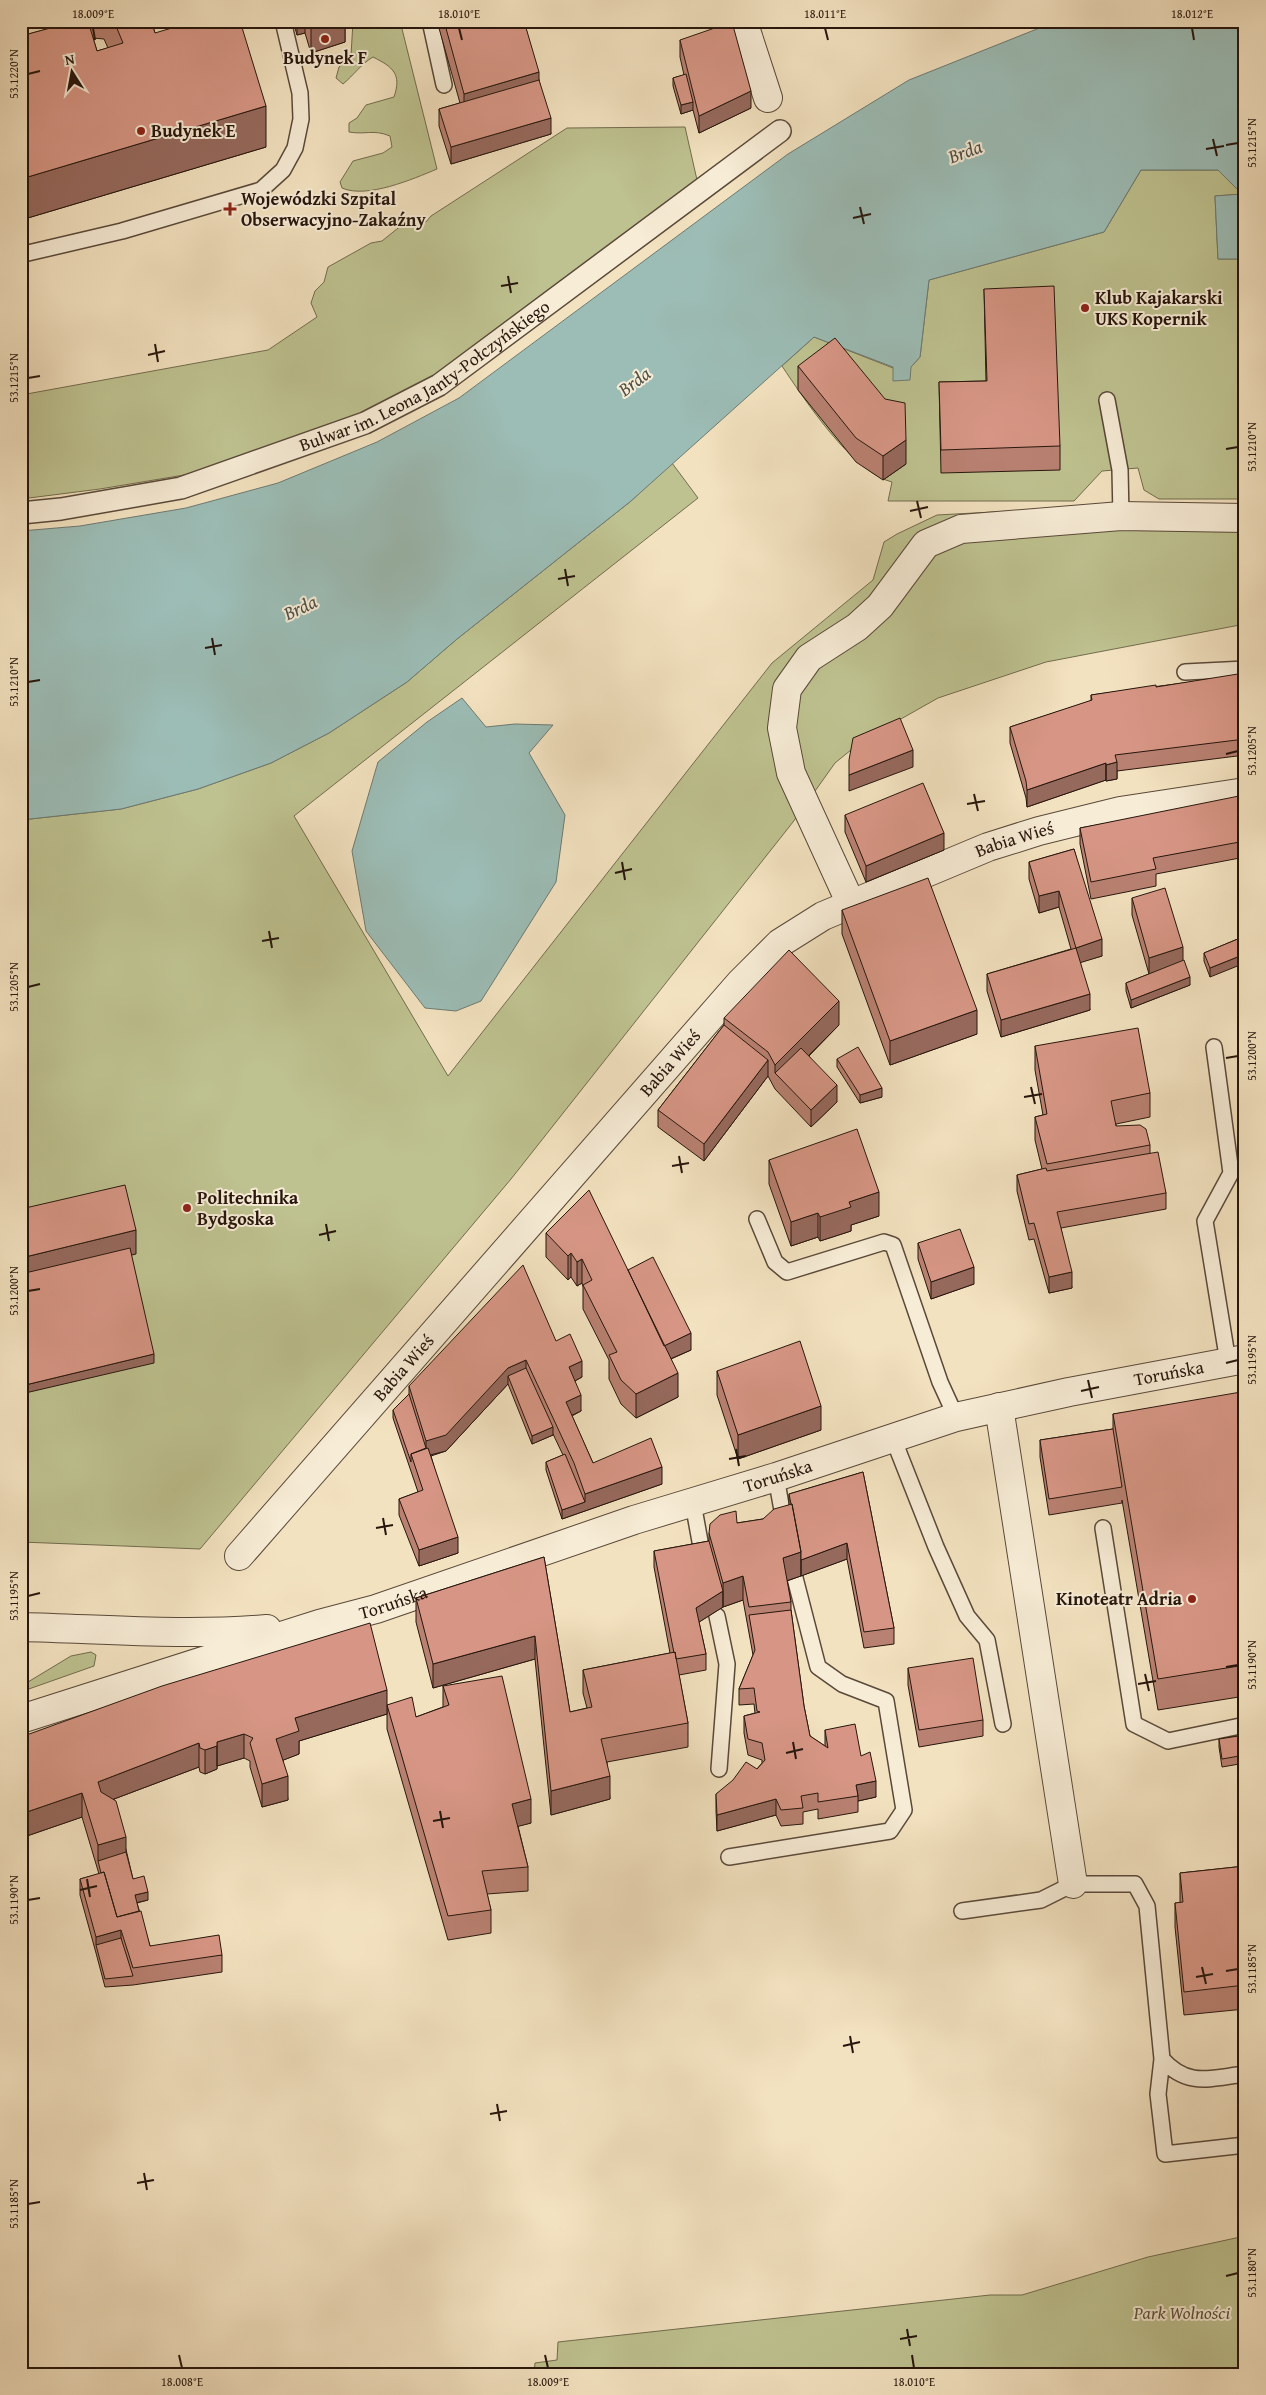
<svg xmlns="http://www.w3.org/2000/svg" width="1266" height="2395" font-family="'Gentium Book Plus',serif">
	<style>
		.green { fill: #bec290; stroke: #726c4e }
		.water { fill: #9cbdb6; stroke: #6d7a72 }
		.lines { fill: none; stroke-linecap: round; stroke-linejoin: round }
		.service-casing { stroke: #5a493a; stroke-width: 18 }
		.pedestrian-casing { stroke: #5a493a; stroke-width: 24 }
		.minor-casing { stroke: #5a493a; stroke-width: 30 }
		.tertiary-casing { stroke: #5a493a; stroke-width: 30 }
		.service { stroke: #f7ecd6; stroke-width: 15 }
		.pedestrian { stroke: #f7ecd6; stroke-width: 21 }
		.minor { stroke: #f7ecd6; stroke-width: 28 }
		.tertiary { stroke: #f7ecd6; stroke-width: 28 }
		.wall { fill: #b98172; stroke: #27160d; fill-rule: evenodd }
		.shaded-wall { fill: #96695d; stroke: #27160d }
		.building { fill: #d79685; stroke: #27160d }
		.ticks { fill: none; stroke: #27160d; stroke-width: 2 }
		.poi-dot { fill: #8f2418; stroke: #f7ecd6; stroke-width: 2 }
		.labels { text-anchor: middle; stroke-width: 4; stroke-linejoin: round; paint-order: stroke }
		.poi-label { font-size: 18px; font-weight: bold; fill: #27160d; stroke: #f7ecd6; text-anchor: start }
		.street-label { font-size: 18px; fill: #27160d; stroke: #f7ecd6 }
		.park-label { font-size: 18px; font-style: italic; fill: #5c523b; stroke: #f7ecd6 }
		.water-label { font-size: 19px; font-style: italic; fill: #505048; stroke: #f7ecd6 }
		.neatline { fill: none; stroke: #27160d; stroke-width: 2 }
		.ticks-label { font-size: 12px; text-anchor: middle; fill: #27160d }
	</style>
	<rect width="100%" height="100%" fill="#f3e2c0"/>
	<filter id="stains"><feTurbulence type="fractalNoise" baseFrequency=".004" numOctaves="4"/><feColorMatrix values="0 0 0 0 .2 0 0 0 0 .09 0 0 0 0 .02 0 0 0 .5 -.17"/></filter>
	<radialGradient id="worn" r=".72"><stop offset=".6" stop-color="#630" stop-opacity="0"/><stop offset="1" stop-color="#630" stop-opacity=".3"/></radialGradient>
	<path class="green" d="M353 21H400L437 169C413 179 367 199 342 188L340 182 353 161 383 153 392 147 390 136C373 129 366 135 349 132V123L357 118 366 105 394 97C402 74 393 67 373 57 361 64 354 75 343 84L336 78 339 67 351 56Z
		M685 127 697 180 430 379 374 408 285 446 214 470 100 489 21 499V395L268 350 317 317 311 303 315 291 324 282 328 267 371 243 382 241 408 220 415 219 426 222 431 216 567 128Z
		M1141 170H1218L1243 194 1215 196 1218 259H1245V499H1159L1144 490 1138 468 1102 471 1074 501H888L892 482C853 473 804 399 782 366L814 337 893 368 911 367 920 357 929 280 1104 232Z
		M672 463 698 498 294 816 448 1076 772 663 873 580 884 542 897 534 937 515 1122 505 1245 519V624L1046 662 938 698 862 741 835 763 793 822 511 1179 200 1549 21 1542V820L121 809 198 789 271 763 329 733 407 682 457 639 631 501Z
		M91 1652 96 1655 94 1666 26 1690 22 1689 23 1685 71 1656Z
		M1245 2236V2374H534L535 2363 557 2360 558 2342 990 2295H1022L1148 2257Z"/>
	<path class="water" d="M1057 21H1245V259H1218L1215 196 1242 194 1218 170H1141L1104 232 929 280 920 357 911 367 910 380 893 381V367L814 337 631 501 457 639 407 682 329 733 271 763 198 789 121 809 21 820V531L80 526 186 508 278 483 377 442 459 398 788 154 909 80Z
		M462 698 486 727 515 724 553 725 529 753 565 815 556 882 481 1001 456 1011 425 1008 366 931 352 851 378 762 427 722Z"/>
	<g class="lines">
		<g class="service-casing">
			<path id="service" d="M54 21 58 48
				M430 21 444 85
				M21 252 28 253 122 231 261 190 283 170 295 148 301 119 300 93 283 21
				M1107 400 1120 470 1121 516
				M1185 672 1245 669
				M1214 1047 1231 1173 1205 1221 1228 1362
				M757 1219 775 1262 787 1272 884 1242 893 1245 940 1382 956 1417
				M893 1438 936 1547 967 1616 987 1640 1003 1724
				M776 1477 785 1527
				M693 1503 703 1558
				M1103 1528 1134 1724 1168 1741 1245 1725
				M717 1616 727 1664 719 1769
				M729 1857 890 1831 904 1810 886 1701 842 1684 818 1667 795 1578
				M962 1911 1041 1900 1073 1884H1135L1147 1906 1162 2059C1188 2088 1210 2078 1245 2074
				M1162 2059 1158 2094 1165 2154 1245 2145"/>
		</g>
		<g class="pedestrian-casing">
			<g id="pedestrian">
				<path id="s1" d="M21 513 61 509 181 488 365 423 439 385 780 131"/>
			</g>
		</g>
		<g class="minor-casing">
			<g id="minor">
				<path d="M743 21 768 98"/>
				<path d="M851 904 791 773 782 728 787 689 809 658 857 627 880 606 926 544 961 529 1121 516 1245 518"/>
				<path d="M999 1407 1073 1884"/>
				<path id="s2" d="M239 1556 740 983 780 943 823 916 988 847 1039 831 1120 811 1245 792"/>
			</g>
		</g>
		<g class="tertiary-casing">
			<g id="tertiary">
				<path d="M21 1627C104 1629 185 1636 267 1629"/>
				<path id="s3" d="M21 1719 319 1624 376 1609 634 1520 776 1477 956 1417 1069 1392 1245 1359"/>
			</g>
		</g>
		<use href="#service" class="service"/>
		<use href="#pedestrian" class="pedestrian"/>
		<use href="#minor" class="minor"/>
		<use href="#tertiary" class="tertiary"/>
	</g>
	<path class="wall" d="M73 21H170V24L152 23 155 33 266 147 21 220V36L73 22ZM93 38 104 39 108 48 97 51Z
		M293 21H345V42L311 53 305 33 297 35Z
		M437 21H524L539 80 551 134 451 164 439 126V109L460 103Z
		M680 40 751 108 699 133 693 110 681 114 673 86V78L684 75 680 57Z
		M984 289 1060 446V470L941 473 939 382 986 381Z
		M798 366 906 464 883 480 856 462 798 390Z
		M1245 675V755L1117 771V779L1106 781V780L1027 807 1026 798 1010 743V727L1091 701V695Z
		M1245 799V857L1156 874V886L1091 899 1080 844V828Z
		M845 815 944 850 866 882 845 832Z
		M1074 849 1102 956 1080 962 1090 1010 1001 1037 987 991V974L1071 949 1059 907 1039 913 1029 879V862Z
		M1132 898 1183 961 1190 985 1131 1008 1126 991V983L1149 974 1132 915Z
		M842 910 977 1034 890 1065 842 934Z
		M1245 936 1210 977 1204 961V953Z
		M724 1018 839 1025 809 1056 837 1102 811 1127 775 1089 768 1076 704 1161 658 1127V1110L724 1025Z
		M1035 1046 1150 1093V1117L1116 1124V1126L1150 1145V1153L1166 1193V1209L1061 1228 1072 1288 1049 1293 1034 1239 1029 1240 1017 1191V1175L1042 1169 1035 1140V1117L1043 1115 1035 1070Z
		M837 1059 882 1097 860 1103 837 1067Z
		M769 1160 879 1216 851 1225V1231L820 1241 818 1237 791 1246 769 1184Z
		M546 1233 628 1270 691 1350 671 1359 678 1397 636 1418 621 1404 609 1379V1360L583 1309V1287L582 1283 577 1286 571 1277 568 1280 546 1257Z
		M918 1243 974 1284 931 1299 918 1259Z
		M556 1341 582 1377 575 1381 581 1411 572 1416 593 1463 662 1484 562 1519 546 1470V1462L563 1455 553 1434V1435L532 1444 508 1384 446 1451 431 1456 458 1553 419 1566 399 1515V1499L418 1492 393 1418V1410L409 1394V1386Z
		M717 1371 821 1430 738 1459 717 1395Z
		M1245 1398V1696L1158 1710 1122 1500V1503L1049 1515 1040 1457V1440L1113 1429V1414Z
		M863 1472 894 1628V1644L864 1648 847 1559 787 1581 791 1602V1610L804 1706 810 1736 825 1746V1730L861 1756 876 1797 858 1801V1812L818 1819V1809L803 1812V1824L781 1826 776 1815 717 1831 716 1811V1794L757 1769 762 1763V1760L748 1755 744 1733V1716L755 1713 754 1704 739 1705V1689L753 1655 743 1600 723 1607 699 1622 706 1654V1670L679 1675 688 1723V1747L607 1762 610 1799 551 1815 535 1659 433 1688 416 1622V1598L544 1557 570 1712 587 1708 583 1693V1670L670 1653 654 1567V1551L709 1541V1533L737 1523 763 1519 789 1505V1494Z
		M908 1668 983 1720V1736L919 1747 908 1685Z
		M443 1686 531 1823 518 1826 528 1867V1891L487 1894 491 1910V1933L448 1940 387 1729V1705L416 1717 443 1707Z
		M387 1714 299 1741V1754L283 1760 288 1800 262 1807 250 1767V1761L244 1758 217 1766V1769L205 1774 200 1772 199 1767 114 1799 133 1879 148 1900 137 1903 150 1946 222 1955V1972L133 1985 105 1987 96 1953 80 1895V1879L99 1874 82 1817 21 1838V1737Z
		M1245 1735V1763L1222 1767 1219 1747V1739Z
		M1245 1866V2009L1184 2015 1175 1927V1903H1180V1873Z"/>
	<path class="shaded-wall" d="M297 21H305V33L297 35Z
		M311 21H345V42L311 53Z
		M539 72V96L464 118V94Z
		M751 91V108L699 133V116Z
		M693 102V110L681 114V105Z
		M266 106V147L21 220V179Z
		M551 118V134L451 164V147Z
		M906 440V464L883 480V456Z
		M913 750V767L849 791V775Z
		M1117 762V779L1106 781V765Z
		M1106 763V780L1027 807V790Z
		M944 833V850L866 882V866Z
		M1059 891V907L1039 913V896Z
		M1102 939V956L1076 964V948Z
		M1183 947V963L1149 974V958Z
		M1245 954V963L1210 977V968Z
		M1190 977V985L1131 1008V1000Z
		M1090 994V1010L1001 1037V1020Z
		M839 1001V1025L783 1081 775 1073V1065Z
		M977 1010V1034L890 1065V1041Z
		M768 1060V1076L704 1161V1144Z
		M837 1085V1102L811 1127V1110Z
		M882 1088V1097L860 1103V1095Z
		M879 1192V1216L851 1225V1231L820 1241V1217L849 1202Z
		M818 1213V1237L791 1246V1222Z
		M136 1230V1254L21 1281V1258Z
		M571 1253V1277L568 1280V1256Z
		M582 1259V1283L577 1286V1262Z
		M974 1267V1284L931 1299V1282Z
		M1072 1272V1288L1049 1293V1277Z
		M691 1333V1350L661 1363V1347Z
		M154 1354V1363L21 1394V1386Z
		M526 1360V1376H508V1384L446 1451 426 1456V1441L508 1368Z
		M582 1361V1377L569 1384V1367Z
		M678 1373V1397L636 1418V1394Z
		M581 1395V1411L566 1418V1402Z
		M821 1406V1430L738 1459V1435Z
		M553 1427V1435L532 1444V1436Z
		M662 1467V1484L562 1519V1510L585 1502V1494Z
		M458 1537V1553L419 1566V1550Z
		M847 1543V1559L801 1576V1560Z
		M801 1552V1576L783 1582V1558Z
		M743 1576V1600L723 1607V1583Z
		M723 1591V1607L696 1624V1608Z
		M535 1636V1659L433 1688V1664Z
		M387 1690V1714L299 1741V1754L276 1763V1739L295 1718Z
		M244 1734V1758L217 1766V1742Z
		M199 1743V1767L98 1805V1782Z
		M217 1746V1769L205 1774V1750Z
		M288 1776V1800L262 1807V1784Z
		M610 1776V1799L551 1815V1791Z
		M876 1781V1797L858 1801V1796L856 1785Z
		M82 1793V1817L21 1838V1814Z
		M531 1799V1823L512 1828V1804Z
		M776 1799V1815L717 1831V1815Z
		M126 1837V1861H98V1845Z
		M148 1892V1900L135 1903V1895Z
		M121 1930V1946L96 1945V1937Z"/>
	<path class="building" d="M76 21H88L97 51 123 43 114 21H136V23L143 21H151L155 33 195 21H240L266 106 21 179V36Z
		M444 21H524L539 72 464 94Z
		M732 22 751 91 699 116 680 40Z
		M686 74 693 102 681 105 673 78Z
		M539 80 551 118 451 147 439 109Z
		M1054 286 1060 446 941 450 939 382 987 381 984 289Z
		M835 338 885 399 905 403 906 440 883 456 856 438 798 366Z
		M1238 674 1239 675H1245V739L1115 755 1117 762 1106 765V763L1027 790 1026 781 1010 727 1092 700 1091 695 1156 685V687Z
		M900 718 913 750 849 775V760L853 738Z
		M923 783 944 833 866 866 845 815Z
		M1244 795 1245 841 1153 858 1156 869 1091 882 1080 828Z
		M1074 849 1102 939 1076 948 1059 891 1039 896 1029 862Z
		M928 878 977 1010 890 1041 842 910Z
		M1165 888 1183 947 1149 958 1132 898Z
		M1245 936V954L1210 968 1204 953Z
		M1076 948 1090 994 1001 1020 987 974Z
		M789 950 839 1001 775 1065 768 1052 724 1018Z
		M1184 960 1190 977 1131 1000 1126 983Z
		M724 1025 768 1060 704 1144 658 1110Z
		M1138 1028 1150 1093 1111 1101 1116 1126 1140 1125 1146 1129 1150 1145 1047 1164 1035 1117 1047 1114 1035 1046Z
		M858 1047 882 1088 860 1095 837 1059Z
		M801 1048 837 1085 811 1110 775 1073Z
		M857 1129 879 1192 849 1202 851 1207 820 1217 818 1213 791 1222 769 1160Z
		M1158 1152 1166 1193 1057 1212 1072 1272 1049 1277 1034 1223 1029 1224 1017 1175 1046 1168 1047 1171Z
		M125 1185 136 1230 21 1258V1209Z
		M589 1190 678 1373 636 1394 621 1380 609 1355 617 1352 583 1285 592 1280 582 1259 577 1262 571 1253 568 1256 546 1233Z
		M960 1229 974 1267 931 1282 918 1243Z
		M130 1248 154 1354 21 1386V1274Z
		M653 1257 691 1333 664 1346 628 1270Z
		M523 1265 556 1341 570 1334 582 1361 569 1367 581 1395 566 1402 593 1463 651 1438 662 1467 585 1494 574 1463 526 1360 508 1368 446 1435 426 1441 409 1386Z
		M800 1341 821 1406 738 1435 717 1371Z
		M526 1368 553 1427 532 1436 508 1376Z
		M1241 1392 1245 1415V1665L1158 1679 1113 1414Z
		M409 1394 426 1448 411 1454V1462L393 1410Z
		M1242 1398H1245V1415Z
		M1113 1429 1122 1487 1049 1499 1040 1440Z
		M428 1448 458 1537 419 1550 399 1499 423 1490 411 1454Z
		M565 1454 585 1502 562 1510 546 1462Z
		M863 1472 894 1628 864 1632 847 1543 801 1560V1552L792 1504H791L789 1494Z
		M792 1504 801 1552 783 1558 791 1602 749 1607 743 1576 723 1583 709 1533 710 1524 720 1515 736 1511 737 1523 763 1519 774 1509Z
		M709 1541 723 1591 696 1608 706 1654 676 1659 675 1652 674 1653 654 1551Z
		M544 1557 570 1712 592 1707 583 1670 675 1652 688 1723 601 1739 610 1776 551 1791 535 1636 433 1664 416 1598Z
		M791 1610 804 1706 810 1736 828 1748 825 1730 855 1724 861 1756 870 1752 876 1781 856 1785 858 1796 818 1802V1793L801 1796 803 1808 781 1810 776 1799 717 1815 716 1794 733 1780 746 1762 757 1769 765 1760 762 1743 748 1739 744 1716 760 1712 757 1711 754 1688 739 1689 755 1650 749 1615Z
		M370 1623 387 1690 295 1718 299 1731 276 1739 288 1776 262 1784 250 1743 253 1738 244 1734 217 1742V1746L205 1750 200 1748 199 1743 98 1782 101 1792 116 1801 126 1837 98 1845 82 1793 21 1814V1737L162 1686Z
		M973 1658 983 1720 919 1730 908 1668Z
		M502 1676 531 1799 512 1804 528 1867 482 1871 491 1910 448 1916 387 1705 412 1697 416 1717 449 1705 443 1686Z
		M1245 1735V1755L1222 1759 1219 1739Z
		M126 1852 133 1879 144 1876 148 1892 135 1895 139 1911 117 1917 104 1872 101 1873 98 1861Z
		M1245 1866V1985L1184 1992 1175 1903 1183 1902 1180 1873Z
		M104 1872 117 1917 141 1911 150 1946 219 1935 222 1955 133 1968 121 1930 96 1937 80 1879Z
		M121 1938 133 1976 105 1979 96 1945Z"/>
	<path class="ticks" d="M93 28 95 40M459 28 462 40M825 28 828 40M1192 28 1194 40M28 74 40 71M1213 139 1217 156M1226 145 1238 143M1206 149 1224 146M860 207 864 224M853 218 871 214M508 276 511 293M501 286 518 283M155 344 158 362M148 355 165 351M28 378 40 376M1226 449 1238 447M917 501 921 518M910 511 928 507M565 569 568 586M558 579 575 576M212 638 215 655M205 648 222 645M28 682 40 680M1226 754 1238 751M974 794 978 811M967 804 985 801M622 862 625 880M615 873 632 869M269 931 272 948M262 941 279 938M28 987 40 984M1226 1058 1238 1056M1031 1087 1035 1104M1024 1097 1042 1094M679 1156 682 1173M672 1166 689 1163M326 1224 329 1241M319 1235 336 1231M28 1291 40 1289M1226 1363 1238 1360M1088 1380 1092 1398M1081 1391 1099 1387M736 1449 739 1466M729 1459 746 1456M383 1518 386 1535M376 1528 393 1525M28 1596 40 1593M1226 1667 1238 1665M1145 1674 1149 1691M1138 1684 1156 1681M793 1742 796 1759M786 1753 803 1749M440 1811 443 1828M433 1821 450 1818M87 1879 90 1897M80 1890 97 1886M28 1900 40 1898M1202 1967 1206 1984M1226 1971 1238 1969M1196 1977 1213 1974M850 2036 853 2053M843 2046 860 2042M497 2104 500 2121M490 2114 507 2111M144 2173 147 2190M137 2183 154 2180M28 2204 40 2202M1226 2276 1238 2273M907 2329 910 2346M900 2339 917 2336M179 2355 182 2368M545 2355 548 2368M912 2355 914 2368"/>
	<g class="poi-dot">
		<circle cx="325" cy="39" r="5"/>
		<circle cx="141" cy="131" r="5"/>
		<path d="M227.5 201.5h5v5h5v5h-5v5h-5v-5h-5v-5h5z"/>
		<circle cx="1085" cy="308" r="5"/>
		<circle cx="187" cy="1208" r="5"/>
		<circle cx="1192" cy="1599" r="5"/>
	</g>
	<g class="labels">
		<g class="poi-label">
			<text x="325" y="64" text-anchor="middle">Budynek F</text>
			<text x="151" y="137">Budynek E</text>
			<text x="241" y="205">Wojewódzki Szpital<tspan x="241" dy="21">Obserwacyjno-Zakaźny</tspan></text>
			<text x="1095" y="304">Klub Kajakarski<tspan x="1095" dy="21">UKS Kopernik</tspan></text>
			<text x="197" y="1204">Politechnika<tspan x="197" dy="21">Bydgoska</tspan></text>
			<text x="1182" y="1605" text-anchor="end">Kinoteatr Adria</text>
		</g>
		<g class="street-label">
			<text dy="6" stroke="none"><textPath href="#s1" startOffset="432">Bulwar im. Leona Janty-Połczyńskiego</textPath></text>
			<text dy="6" stroke="none"><textPath href="#s2" startOffset="1075">Babia Wieś</textPath></text>
			<text dy="6" stroke="none"><textPath href="#s2" startOffset="655">Babia Wieś</textPath></text>
			<text dy="6" stroke="none"><textPath href="#s2" startOffset="250">Babia Wieś</textPath></text>
			<text dy="6" stroke="none"><textPath href="#s3" startOffset="1200">Toruńska</textPath></text>
			<text dy="6" stroke="none"><textPath href="#s3" startOffset="795">Toruńska</textPath></text>
			<text dy="6" stroke="none"><textPath href="#s3" startOffset="390">Toruńska</textPath></text>
		</g>
		<g class="park-label">
			<text x="1182" y="2319">Park Wolności</text>
		</g>
		<g class="water-label">
			<text transform="translate(965 151) rotate(-20)" y="7">Brda</text>
			<text transform="translate(634 381) rotate(-37)" y="7">Brda</text>
			<text transform="translate(300 607) rotate(-25)" y="7">Brda</text>
		</g>
	</g>
	<rect width="1266" height="2395" fill="none" stroke="#f3e2c0" stroke-width="55"/>
	<g transform="translate(72 72) rotate(349)" stroke="#f7ecd6" stroke-width="4" paint-order="stroke">
	<path d="M0-4L9 19L0 12L-9 19Z" fill="#27160d"/>
	<text y="-8" font-size="14" font-weight="bold" text-anchor="middle" fill="#27160d">N</text>
	</g>
	<rect x="28" y="28" width="1210" height="2340" class="neatline"/>
	<g class="ticks-label">
		<text x="93" y="18">18.009°E</text>
		<text x="459" y="18">18.010°E</text>
		<text x="825" y="18">18.011°E</text>
		<text x="1192" y="18">18.012°E</text>
		<text transform="translate(14 74) rotate(-90)" y="4">53.1220°N</text>
		<text transform="translate(1252 143) rotate(-90)" y="4">53.1215°N</text>
		<text transform="translate(14 378) rotate(-90)" y="4">53.1215°N</text>
		<text transform="translate(1252 447) rotate(-90)" y="4">53.1210°N</text>
		<text transform="translate(14 682) rotate(-90)" y="4">53.1210°N</text>
		<text transform="translate(1252 751) rotate(-90)" y="4">53.1205°N</text>
		<text transform="translate(14 987) rotate(-90)" y="4">53.1205°N</text>
		<text transform="translate(1252 1056) rotate(-90)" y="4">53.1200°N</text>
		<text transform="translate(14 1291) rotate(-90)" y="4">53.1200°N</text>
		<text transform="translate(1252 1360) rotate(-90)" y="4">53.1195°N</text>
		<text transform="translate(14 1596) rotate(-90)" y="4">53.1195°N</text>
		<text transform="translate(1252 1665) rotate(-90)" y="4">53.1190°N</text>
		<text transform="translate(14 1900) rotate(-90)" y="4">53.1190°N</text>
		<text transform="translate(1252 1969) rotate(-90)" y="4">53.1185°N</text>
		<text transform="translate(14 2204) rotate(-90)" y="4">53.1185°N</text>
		<text transform="translate(1252 2273) rotate(-90)" y="4">53.1180°N</text>
		<text x="182" y="2386">18.008°E</text>
		<text x="548" y="2386">18.009°E</text>
		<text x="914" y="2386">18.010°E</text>
	</g>
	<rect width="100%" height="100%" filter="url(#stains)"/>
	<rect width="100%" height="100%" fill="url(#worn)"/>
</svg>
